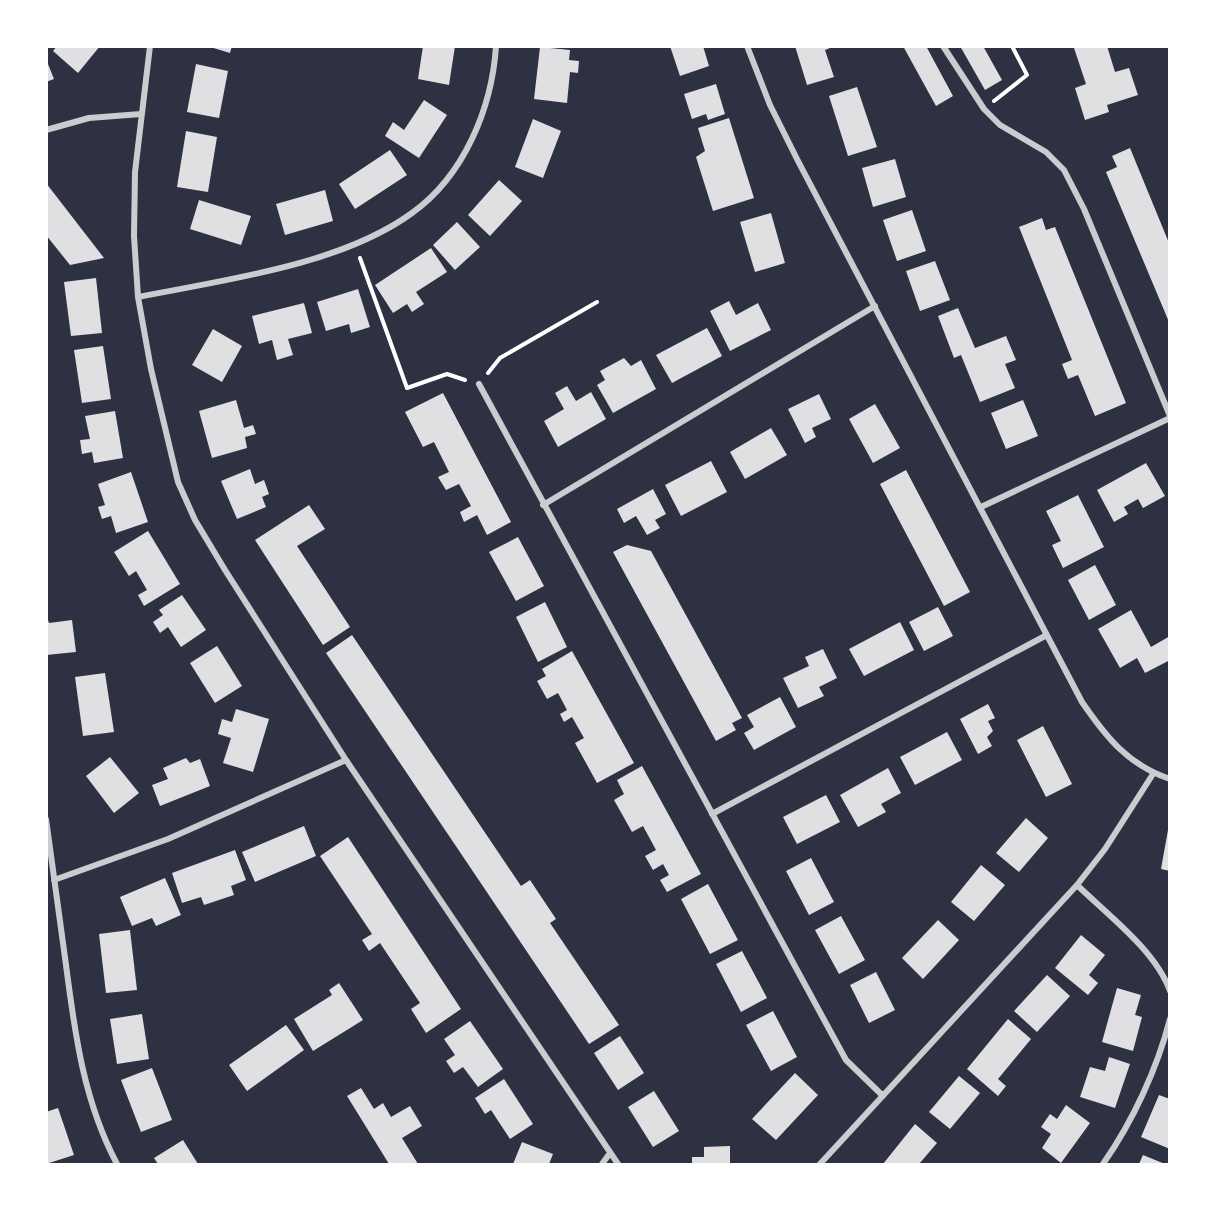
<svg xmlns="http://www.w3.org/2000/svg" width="1216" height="1211" font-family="'Roboto Condensed',sans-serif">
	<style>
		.building { fill: #e0e0e3 }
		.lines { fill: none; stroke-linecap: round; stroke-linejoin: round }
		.path { stroke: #fff; stroke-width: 4 }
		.minor { stroke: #caccd0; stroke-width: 6 }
	</style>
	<rect width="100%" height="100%" fill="#2d3142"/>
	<path class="building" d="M57 46H100L78 73 53 51Z
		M207 46H232L230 53Z
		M423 46H455L449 85 418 79Z
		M670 46H703L709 66 680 76Z
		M795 46H835L825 50 834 77 807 85Z
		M903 46H926L953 96 936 106Z
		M960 46H983L1002 80 985 90Z
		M1080 46H1107L1115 72 1129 68 1138 95 1107 105 1109 112 1085 120 1075 88 1086 84 1074 48Z
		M540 47 570 50 569 60 579 61 578 73 570 72 567 103 534 99Z
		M46 59 54 79 46 82Z
		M196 64 228 71 219 118 187 112Z
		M716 84 725 114 708 120 706 114 692 119 684 94Z
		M857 87 877 147 848 156 829 96Z
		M424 100 447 115 419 158 385 136 393 122 404 130Z
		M729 118 754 198 713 211 696 157 705 151 698 128Z
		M533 119 561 131 543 178 515 167Z
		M186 131 217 137 208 192 177 187Z
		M1130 148 1169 243V322L1106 172 1117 167 1112 156Z
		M390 150 407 175 355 209 339 184Z
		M895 159 906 197 873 207 862 168Z
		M499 180 522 201 490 236 468 215Z
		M46 183 104 258 70 265 46 235Z
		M325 190 333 221 285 235 276 204Z
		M199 200 251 216 241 245 190 229Z
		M912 210 926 251 897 261 883 220Z
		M771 213 785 263 755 272 740 222Z
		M1042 218 1046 230 1055 227 1126 403 1095 416 1078 375 1068 379 1062 364 1072 360 1019 227Z
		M457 222 480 247 455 270 433 245Z
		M431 248 447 272 416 292 424 304 412 312 407 304 393 313 375 285Z
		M935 261 950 300 920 311 906 271Z
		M96 278 102 333 71 336 64 282Z
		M358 289 370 327 351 333 349 324 326 331 317 302Z
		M729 301 736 315 758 303 771 330 730 351 710 311Z
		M304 303 312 333 288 339 293 355 277 360 272 340 259 344 252 316Z
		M958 308 975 348 1006 336 1016 360 1005 364 1015 388 980 402 961 355 954 358 938 316Z
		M707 328 722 356 672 383 656 355Z
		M213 329 242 346 222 382 192 365Z
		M103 346 111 399 82 403 74 350Z
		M624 358 631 366 641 360 656 389 613 413 597 385 605 380 600 371Z
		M567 386 576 401 591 392 606 419 558 447 544 421 564 409 555 393Z
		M443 393 511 522 487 535 477 515 464 522 460 512 471 506 459 484 446 490 438 477 449 472 434 442 423 447 405 412Z
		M819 394 831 419 812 428 816 437 805 443 788 409Z
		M236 400 244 428 253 425 256 434 245 437 247 448 212 458 199 411Z
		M1023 400 1038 436 1006 449 991 413Z
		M875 404 900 448 873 463 849 419Z
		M115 411 123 458 94 463 92 452 82 454 80 440 90 439 85 416Z
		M771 428 787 455 745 479 730 452Z
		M711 461 727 492 681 516 665 485Z
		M1146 463 1165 496 1143 508 1138 499 1124 507 1128 514 1114 522 1097 490Z
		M250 469 255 484 264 480 269 494 262 497 266 507 237 519 221 481Z
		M906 470 970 592 944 606 880 484Z
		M131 472 148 522 116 533 111 516 102 519 98 507 105 505 98 484Z
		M653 489 666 514 655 520 660 528 647 535 636 516 624 523 617 509Z
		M1078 495 1104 547 1063 568 1052 545 1061 541 1046 511Z
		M309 505 325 529 297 546 350 627 323 645 255 540Z
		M148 531 180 584 144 606 138 595 147 590 136 571 129 576 114 552Z
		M518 537 544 586 516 601 489 552Z
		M627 545 651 551 742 718 732 723 736 730 716 741 613 552Z
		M1095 565 1116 605 1089 620 1068 580Z
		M182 595 206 630 181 647 168 627 160 633 153 622 163 615 159 610Z
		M545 602 567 647 538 662 516 617Z
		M938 607 953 636 924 651 909 622Z
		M1131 610 1151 647 1170 636V660L1145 673 1137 658 1120 668 1098 629Z
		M46 614 49 623 72 620 76 652 46 655Z
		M900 622 914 650 864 676 849 649Z
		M352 635 521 886 530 880 556 919 550 923 619 1025 589 1044 326 653Z
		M217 646 242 686 215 703 190 663Z
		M823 649 837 678 819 687 824 696 798 708 783 678 809 666 805 657Z
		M572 651 634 763 597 783 575 743 584 738 572 717 564 722 560 714 567 710 558 693 547 699 537 681 546 676 542 669Z
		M105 673 114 732 83 736 75 677Z
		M780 697 796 727 754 750 744 733 754 727 747 715Z
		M988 704 995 718 988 721 993 731 987 737 992 746 978 754 960 719Z
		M236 709 269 719 253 772 223 763 231 738 218 734 222 719 232 722Z
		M1043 726 1072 784 1046 797 1017 740Z
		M947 732 962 760 915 785 900 757Z
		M110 757 139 793 114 813 86 776Z
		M186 758 190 763 200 759 210 786 160 806 152 785 168 779 163 768Z
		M642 766 701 874 667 892 660 880 669 875 663 864 653 870 645 856 656 850 643 826 632 832 614 800 624 794 617 780Z
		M888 768 901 793 881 804 886 812 858 827 840 795Z
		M826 795 840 822 797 844 783 817Z
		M1026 818 1048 838 1019 872 996 853Z
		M304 826 316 856 255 882 242 852Z
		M1168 830H1170V871L1161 869Z
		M348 837 461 1009 426 1033 411 1009 420 1003 380 943 369 951 362 940 372 934 320 856Z
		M235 850 246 880 231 886 234 895 204 905 201 897 182 903 172 873Z
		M811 858 834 902 809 915 786 871Z
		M981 865 1005 885 974 921 951 902Z
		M165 878 181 915 156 926 152 918 132 926 120 897Z
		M708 884 738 940 710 954 681 899Z
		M841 916 865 960 839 974 815 930Z
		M938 920 959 940 923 979 902 958Z
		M130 930 137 990 106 993 99 934Z
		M1081 935 1105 955 1089 975 1098 983 1088 995 1055 968Z
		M742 951 767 998 741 1012 716 964Z
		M876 972 895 1010 869 1023 850 985Z
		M1047 975 1070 996 1037 1032 1014 1011Z
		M339 983 363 1020 313 1051 294 1019 332 995 329 990Z
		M1117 988 1141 995 1135 1015 1142 1017 1133 1051 1102 1042Z
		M773 1011 797 1057 771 1071 746 1025Z
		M142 1014 149 1059 117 1064 110 1019Z
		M1008 1019 1031 1039 998 1079 1006 1086 998 1096 967 1069Z
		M470 1021 503 1069 478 1087 463 1067 454 1073 446 1061 455 1055 444 1039Z
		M286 1025 304 1050 247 1091 229 1065Z
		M620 1036 644 1073 618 1090 594 1053Z
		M1109 1057 1130 1064 1115 1108 1080 1097 1090 1067 1105 1071Z
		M152 1068 172 1120 141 1132 121 1080Z
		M795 1073 818 1095 776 1140 752 1119Z
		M959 1076 980 1093 950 1129 929 1112Z
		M504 1079 533 1124 510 1139 491 1110 485 1114 475 1098Z
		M361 1088 374 1109 383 1103 391 1117 410 1106 422 1126 402 1138 418 1164H389L347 1096Z
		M654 1091 679 1131 653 1147 628 1107Z
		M1159 1095 1170 1099V1149L1141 1137Z
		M1066 1105 1090 1123 1061 1163 1042 1148 1051 1134 1041 1127 1050 1114 1057 1119Z
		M58 1108 74 1155 46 1164V1112Z
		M915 1124 937 1143 919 1164H883Z
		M183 1140 198 1164H158L154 1158Z
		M522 1142 553 1154 549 1164H513Z
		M730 1146V1164H692V1157H704V1147Z
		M1143 1155 1165 1164H1139Z"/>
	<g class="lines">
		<path class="path" d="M994 101 1027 75 1012 46
			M360 258 407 388 447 374 465 380
			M488 373 500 358 597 302"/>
		<path class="minor" d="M150 46 135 172 134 236 138 297 151 369 178 482 195 520 225 570 346 760 618 1164
			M747 46 770 105 798 161 1082 702C1106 737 1128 765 1170 779
			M943 46 984 109 1000 125 1046 152 1064 170 1084 209 1170 416
			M46 130 89 118 141 114
			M138 297C224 280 341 265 412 213 464 176 492 108 496 46
			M479 384 828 1027 846 1060 883 1096
			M543 505 875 306
			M981 507 1170 418
			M712 814 1045 636
			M46 819C53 868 59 917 66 965 75 1035 84 1102 117 1164
			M54 880 168 839 346 760
			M1077 885C1108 915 1156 951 1170 991
			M602 1164 610 1153
			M820 1164 1077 885 1105 849 1153 774
			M1103 1164C1133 1121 1157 1069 1170 1019"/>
	</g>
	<rect width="1216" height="1211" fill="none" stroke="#ffffff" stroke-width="96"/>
</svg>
